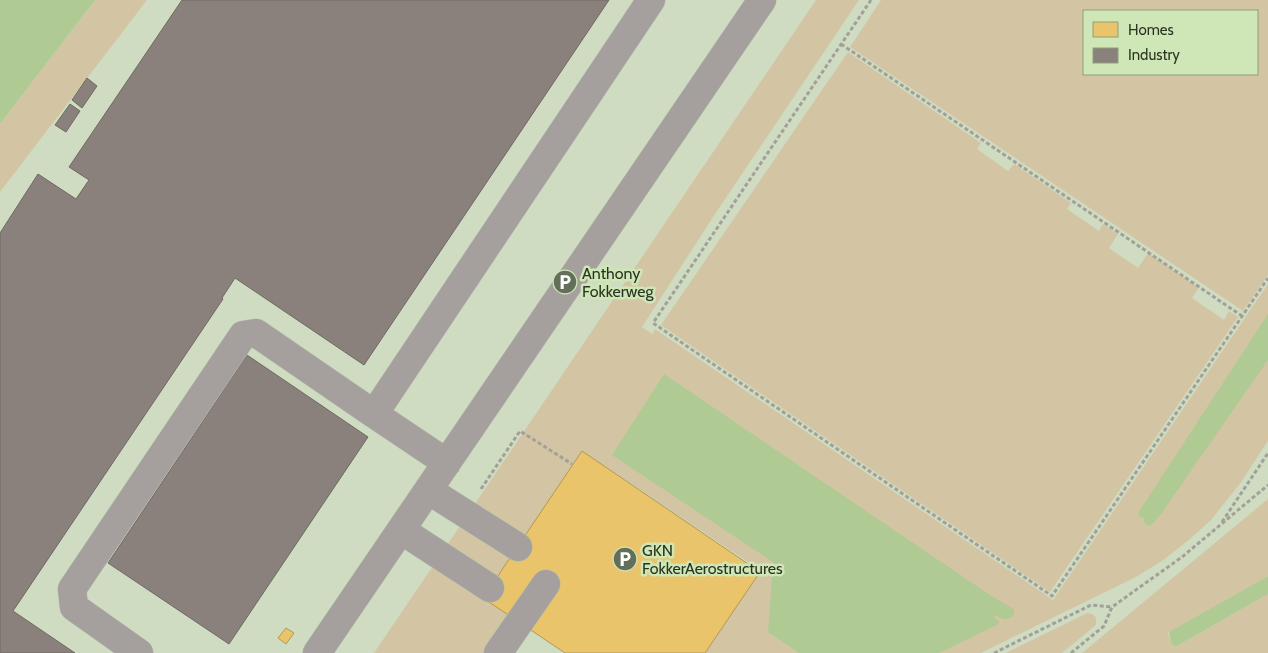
<svg xmlns="http://www.w3.org/2000/svg" width="1268" height="653" font-family="Cabin,sans-serif">
	<style>
		.green { fill: #d3c5a3; fill-rule: evenodd }
		.water { fill: #b0ca94 }
		.homes { fill: #e9c46a; stroke: #b09954 }
		.industry { fill: #8a817c; stroke: #6e6a61 }
		.lines { fill: none; stroke-linecap: round; stroke-linejoin: round }
		.minor-casing { stroke: #b1bba8; stroke-width: 29 }
		.path { stroke: #a1a199; stroke-width: 3; stroke-dasharray: 4 2.5; stroke-linecap: butt }
		.minor { stroke: #a5a09d; stroke-width: 28 }
		.labels { text-anchor: middle; stroke-width: 5; stroke-linejoin: round; paint-order: stroke }
		.poi-label { font-size: 16px; fill: #2b3422; stroke: #cfe7b7; text-anchor: start }
	</style>
	<rect width="100%" height="100%" fill="#cfdcc2"/>
	<path class="green" d="M95 0H147L0 192V124Z
		M816 0H859L717 211 642 327 652 334 655 329 1053 600 1268 284V441L1239 485 1211 520 1189 540 1162 561 1136 577 981 653H705L760 570 609 469 484 653H374Z
		M881 0H1268V275L1243 311 850 47ZM1084 11H1257V74H1084Z
		M848 52 981 143 977 149 1008 171 1014 164 1071 203 1067 209 1099 231 1103 224 1118 234 1109 248 1138 268 1148 253 1199 288 1192 298 1224 320 1229 311 1238 317 1050 592 661 325Z
		M1268 499V576L1168 633 1171 643 1175 647 1268 594V653H1082Z
		M1087 613 1093 614 1096 618V625L1062 653H1006Z"/>
	<path class="water" d="M0 0H95L0 124Z
		M1268 314V360L1161 514 1151 525 1148 526 1144 523V518L1141 516 1140 518 1138 513Z
		M664 374 990 595 1012 608 1014 610V615C1006 621 1003 620 996 615L994 618 999 621V624L939 653H799L768 632 773 562 612 455Z
		M1268 576V594L1175 647 1171 643 1169 632Z"/>
	<path class="homes" d="M582 451 760 572 705 653H565L483 598Z
		M286 628 294 633 286 644 278 638Z"/>
	<path class="industry" d="M182 0H609L364 365 235 278 222 298 223 299 13 611 75 653H0V233L38 174 76 199 89 180 69 167Z
		M87 78 97 86 82 108 72 100Z
		M70 104 80 111 66 132 55 125Z
		M247 355 368 437 229 644 108 563Z"/>
	<g class="lines">
		<g class="minor-casing">
			<path id="minor" d="M374 414 447 463
				M428 490 518 547
				M401 530 490 588
				M139 653 74 607 72 589 243 335 256 333 374 414 651 0
				M317 653 762 0
				M498 653 546 584"/>
		</g>
		<path class="path" d="M871 0 653 323 1052 596 1268 278
			M841 44 1242 316
			M481 489 520 431 572 464
			M1222 522 1268 453
			M994 653 1091 605 1112 607
			M1071 653 1104 626 1112 607 1182 557 1268 485"/>
		<use href="#minor" class="minor"/>
	</g>
	<defs>
		<g id="parking-disc" transform="scale(1.25)"><circle r="9.5" fill="#646f5a" stroke="#cfe7b7"/><path d="M-3.5-5.5H1a3.5 3.5 0 0 1 0 7H-1V5.5H-3.5ZM-1-3.4V-.6H.8a1.4 1.4 0 0 0 0-2.8Z" fill="#fff"/></g>
	</defs>
	<g fill-rule="evenodd">
		<use href="#parking-disc" x="565" y="282"/>
		<use href="#parking-disc" x="625" y="559"/>
	</g>
	<g class="labels">
		<g class="poi-label">
			<text x="582" y="279">Anthony<tspan x="582" dy="18">Fokkerweg</tspan></text>
			<text x="642" y="556">GKN<tspan x="642" dy="18">FokkerAerostructures</tspan></text>
		</g>
	</g>
	<rect x="1083" y="10" width="175" height="65" fill="#cfe7b7" stroke="#8d9f7b"/>
	<rect x="1093" y="22" width="25" height="15" fill="#e9c46a" stroke="#8d9f7b"/>
	<text x="1128" y="35" font-size="15" fill="#2b3422">Homes</text>
	<rect x="1093" y="48" width="25" height="15" fill="#8a817c" stroke="#8d9f7b"/>
	<text x="1128" y="60" font-size="15" fill="#2b3422">Industry</text>
</svg>
